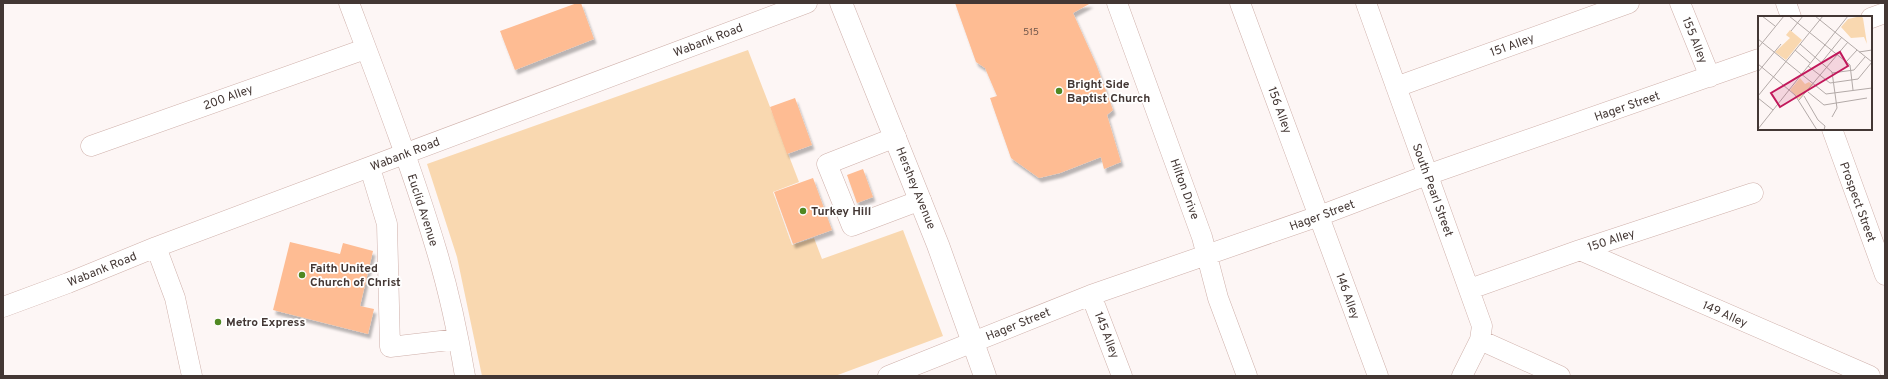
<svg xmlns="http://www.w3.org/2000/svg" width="1888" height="379" font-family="Overpass,sans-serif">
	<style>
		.green { fill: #f9d8b0 }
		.building { fill: #febc93; filter: url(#shadow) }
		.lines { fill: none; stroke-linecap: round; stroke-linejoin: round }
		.minor-casing { stroke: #cfb0aa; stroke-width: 21 }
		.major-casing { stroke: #cfb0aa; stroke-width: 23 }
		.minor { stroke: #fff; stroke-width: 20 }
		.major { stroke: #fff; stroke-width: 22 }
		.poi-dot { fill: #508822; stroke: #fff; stroke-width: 1.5 }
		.labels { text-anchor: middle; stroke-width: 3.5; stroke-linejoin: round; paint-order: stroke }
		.number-label { font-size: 10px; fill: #72584c }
		.street-label { font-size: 12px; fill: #433734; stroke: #fff }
		.poi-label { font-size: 12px; font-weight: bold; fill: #433734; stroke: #fff; text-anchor: start }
		.inset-road { fill: none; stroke: #b3aaa8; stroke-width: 1 }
		.view { fill: #c2185b; fill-opacity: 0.15; stroke: #c2185b; stroke-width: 2 }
		.inset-edge { fill: none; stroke: #433734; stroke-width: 2 }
	</style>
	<defs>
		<filter id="shadow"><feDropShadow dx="2.5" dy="4.5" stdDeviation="1" flood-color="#0004"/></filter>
	</defs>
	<rect width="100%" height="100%" fill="#fdf6f5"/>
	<path class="green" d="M748 50 799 182 773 192 792 245 814 238 822 259 903 230 943 336 835 376H482L457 257 427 164Z"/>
	<path class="building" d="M577 3H581L594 39 515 70 500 31Z
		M955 3H1091L1073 13 1096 64 1113 110 1107 115 1121 162 1104 169 1101 157 1060 173 1039 178 1011 158 990 98 997 96 985 68 976 62Z
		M795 98 812 145 787 154 770 107Z
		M863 169 873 197 857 203 847 175Z
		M813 178 832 230 793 244 774 192Z
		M290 242 340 254 343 243 373 251 360 306 374 309 368 334 273 310Z"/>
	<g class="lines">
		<g class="minor-casing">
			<path id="minor" d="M349 3C380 85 412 168 437 252 449 292 458 334 465 376
				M1117 3 1202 237 1218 298 1247 376
				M1240 3 1378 376
				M1366 3 1482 326 1480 340 1462 376
				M1680 3 1710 77
				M1786 3 1791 17
				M1871 18 1885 13
				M1396 87 1629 3
				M1832 129 1885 275
				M896 137 827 164 852 226 921 200
				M91 146 365 49
				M370 168 387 224 390 347 458 339
				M156 247 175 298 192 376
				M1580 250 1870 376
				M1470 289 1580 250 1753 193
				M1091 295 1122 376
				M3 307 68 283 156 247 807 3
				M1480 340 1560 376
				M888 376 1091 295 1319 216 1427 175 1759 59"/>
		</g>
		<g class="major-casing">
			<path id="major" d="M841 3 938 245 985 376"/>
		</g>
		<use href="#minor" class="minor"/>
		<use href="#major" class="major"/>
	</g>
	<g class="poi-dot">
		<circle cx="1059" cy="91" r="4"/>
		<circle cx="803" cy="211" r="4"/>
		<circle cx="302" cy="275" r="4"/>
		<circle cx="218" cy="322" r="4"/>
	</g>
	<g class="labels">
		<g class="number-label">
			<text x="1031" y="35">515</text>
		</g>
		<g class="street-label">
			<text transform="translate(708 40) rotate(-21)" y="4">Wabank Road</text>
			<text transform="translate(1695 40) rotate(68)" y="4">155 Alley</text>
			<text transform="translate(1512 45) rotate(-20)" y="4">151 Alley</text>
			<text transform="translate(228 97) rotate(-20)" y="4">200 Alley</text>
			<text transform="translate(1627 106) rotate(-19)" y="4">Hager Street</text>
			<text transform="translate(1280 110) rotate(70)" y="4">156 Alley</text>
			<text transform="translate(405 154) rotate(-21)" y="4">Wabank Road</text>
			<text transform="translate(916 188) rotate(68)" y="4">Hershey Avenue</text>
			<text transform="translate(1185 189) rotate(70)" y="4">Hilton Drive</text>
			<text transform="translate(1433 190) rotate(70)" y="4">South Pearl Street</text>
			<text transform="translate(1858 202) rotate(70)" y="4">Prospect Street</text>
			<text transform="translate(423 210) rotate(72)" y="4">Euclid Avenue</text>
			<text transform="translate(1322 215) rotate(-20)" y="4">Hager Street</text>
			<text transform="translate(1611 240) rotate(-18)" y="4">150 Alley</text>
			<text transform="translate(102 269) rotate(-22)" y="4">Wabank Road</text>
			<text transform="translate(1348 296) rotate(70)" y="4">146 Alley</text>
			<text transform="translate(1725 314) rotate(24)" y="4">149 Alley</text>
			<text transform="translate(1018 324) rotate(-22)" y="4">Hager Street</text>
			<text transform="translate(1107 335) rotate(69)" y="4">145 Alley</text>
		</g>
		<g class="poi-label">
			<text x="1067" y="88">Bright Side<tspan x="1067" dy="14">Baptist Church</tspan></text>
			<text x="811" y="215">Turkey Hill</text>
			<text x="310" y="272">Faith United<tspan x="310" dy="14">Church of Christ</tspan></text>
			<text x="226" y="326">Metro Express</text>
		</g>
	</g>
	<g transform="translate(1758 16)">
		<rect width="114" height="114" fill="#fdf6f5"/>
		<path d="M103 0 105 2 109 28 106 21 93 22 83 11 90 3ZM32 14 44 24 28 44 17 36 32 22 28 19ZM42 62 47 68 51 66 55 69 41 83 32 74Z" fill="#f9d8b0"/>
		<path class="inset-road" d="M4 0 17 10M31 0 92 49 95 74M57 0 114 46M33 15 45 0M0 23 68 78 114 72M42 28 74 56 79 92 74 101M0 32 26 0M37 34 52 47M101 36 114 34M88 46 99 34M63 47 84 21M0 48 37 79 59 114M50 50 72 67 100 63 114 46M0 56 23 28M74 57 96 54 107 41M50 76 66 89 109 82M0 80 65 0M46 80 60 104 67 110 66 114M0 82 15 94M41 84 90 26M0 113 90 0"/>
		<path class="view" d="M82 36 90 50 22 91 13 77Z"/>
		<rect width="114" height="114" class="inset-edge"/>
	</g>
	<rect width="1888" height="379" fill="none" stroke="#433734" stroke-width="8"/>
</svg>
